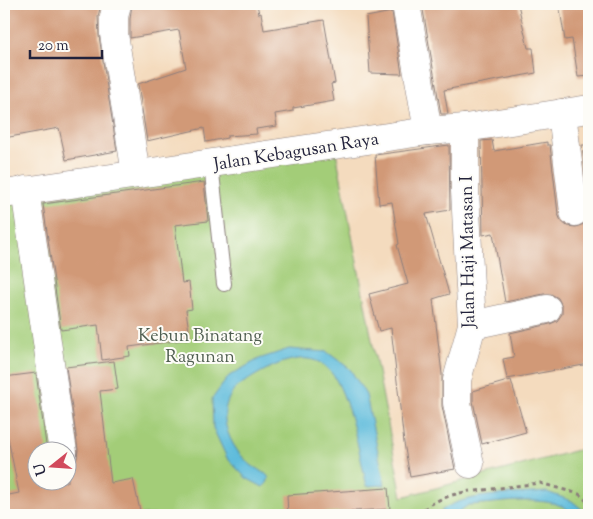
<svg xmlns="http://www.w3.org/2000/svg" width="593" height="519" font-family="'Sorts Mill Goudy',serif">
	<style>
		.green { fill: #a3cd78; stroke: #62785a; fill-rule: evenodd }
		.water { fill: #5dbbdb; stroke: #406e8b }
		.building { fill: #d19977 }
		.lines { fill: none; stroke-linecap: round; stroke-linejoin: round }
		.service-casing { stroke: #8b7e7c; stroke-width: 16 }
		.minor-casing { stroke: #8b7e7c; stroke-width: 29 }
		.secondary-casing { stroke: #8b7e7c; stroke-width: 29 }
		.path { stroke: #8b7e7c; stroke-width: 3; stroke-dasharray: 4 4; stroke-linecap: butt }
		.service { stroke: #fff; stroke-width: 14 }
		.minor { stroke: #fff; stroke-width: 28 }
		.secondary { stroke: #fff; stroke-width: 28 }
		.labels { text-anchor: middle; stroke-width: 4; stroke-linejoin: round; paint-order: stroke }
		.street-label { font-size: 18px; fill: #22223b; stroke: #fdfcf7 }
		.park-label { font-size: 18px; fill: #4f5e50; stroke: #fdfcf7 }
	</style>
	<rect width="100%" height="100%" fill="#fdfcf7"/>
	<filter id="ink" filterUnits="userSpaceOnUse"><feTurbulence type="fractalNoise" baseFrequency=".02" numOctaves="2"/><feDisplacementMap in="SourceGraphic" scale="10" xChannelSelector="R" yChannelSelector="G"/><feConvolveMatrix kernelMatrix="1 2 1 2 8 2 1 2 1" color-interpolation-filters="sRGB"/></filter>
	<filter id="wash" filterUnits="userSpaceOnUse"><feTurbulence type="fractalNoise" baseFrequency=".0096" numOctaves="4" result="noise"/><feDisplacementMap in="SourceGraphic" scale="20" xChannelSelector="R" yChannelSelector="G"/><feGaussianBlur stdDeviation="1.12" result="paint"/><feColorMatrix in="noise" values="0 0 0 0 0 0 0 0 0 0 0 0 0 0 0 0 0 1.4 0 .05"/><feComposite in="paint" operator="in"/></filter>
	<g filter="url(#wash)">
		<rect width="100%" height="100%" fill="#f4dbbe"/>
		<path class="green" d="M336 152 402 497 589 447V515H4V205ZM38 452H68V482H38Z"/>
		<path class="water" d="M289 349 327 352 350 369 366 395 385 485 367 486C360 457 349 393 330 371 309 345 270 366 248 380 243 383 236 386 233 391 227 400 224 409 225 420 227 437 237 454 251 465 257 470 265 471 269 478L267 483 263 487 246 478 227 458 213 428 212 399 229 376 259 359Z
			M547 492 572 501 589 515H573C570 512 568 509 564 507 539 495 495 504 468 505L460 511V515H446L441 511C465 492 516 495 547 492Z"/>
		<g id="blocks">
			<path class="building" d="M4 4H101L98 17 99 36 117 151 66 160 59 128 4 138Z
				M132 4H257L259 14 261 13 264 30 324 20 335 83 331 84 334 101 293 108V111L275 114 277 126 256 129 257 134 227 136V138L206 142 204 128 147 141 138 84 186 68 179 30 130 38V19Z
				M422 4H518L528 48H533L536 73 444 90 448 114H441Z
				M559 4H589V76L578 77 572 39 565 40Z
				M392 12 402 74 370 73 366 17Z
				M492 140 494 151 547 142V145H550L558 214 561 221 567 226 576 227 584 224 588 219 589 212V364L507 379 503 359 514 357 510 333 550 324 557 321 562 314V306L558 298 551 294H544L505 302 493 233 483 235 481 141Z
				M449 145 450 210 426 214 449 294 433 299 442 374V406L455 469 410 477 404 443 391 328 379 331 369 294 408 284 397 245 399 244 392 202 379 204 375 155Z
				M582 145H589V208Z
				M204 182 208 221 175 225 182 283 189 282 192 309 186 310 190 339 129 347 130 356 102 360 98 325 61 330 43 204Z
				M114 361 118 389 100 391 111 483 133 479 141 515H4V496L19 493 8 438H4V377L36 373 47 452H38V482H68V467L73 464 77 458 78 450 66 367Z
				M511 380 526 432 482 444 473 401V391Z
				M388 488 390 509 288 515 287 495Z"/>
		</g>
	</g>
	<g filter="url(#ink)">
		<use href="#blocks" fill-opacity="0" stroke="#8b7e7c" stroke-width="1"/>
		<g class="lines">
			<g class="service-casing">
				<path id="service" d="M211 164 224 284"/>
			</g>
			<g class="minor-casing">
				<path id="minor" d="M117 4 114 17V34L136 174
					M406 4 428 131
					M562 113 574 212
					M465 128V191L472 325 457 380V403L470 464
					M25 190 63 452
					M472 325 547 309"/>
			</g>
			<g class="secondary-casing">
				<path id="secondary" d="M4 194 428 131 465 128 589 109"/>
			</g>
			<path class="path" d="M476 491 540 483 579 494 589 503
				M418 515C431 501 451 494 470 491"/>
			<use href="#service" class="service"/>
			<use href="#minor" class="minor"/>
			<use href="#secondary" class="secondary"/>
		</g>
	</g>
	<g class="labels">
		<g class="street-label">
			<text transform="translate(296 151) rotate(-9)" y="6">Jalan Kebagusan Raya</text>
			<text transform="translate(467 252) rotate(-91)" y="6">Jalan Haji Matasan I</text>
		</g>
		<g class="park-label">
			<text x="200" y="341">Kebun Binatang<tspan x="200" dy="21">Ragunan</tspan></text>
		</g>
	</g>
	<rect width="593" height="519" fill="none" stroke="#fdfcf7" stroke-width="20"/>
	<g transform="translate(52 466) rotate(253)"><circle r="24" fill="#fdfcf7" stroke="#a5a5ac"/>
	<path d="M0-4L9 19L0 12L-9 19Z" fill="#d1495b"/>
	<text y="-8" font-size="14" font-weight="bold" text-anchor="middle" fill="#22223b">U</text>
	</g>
	<path d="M30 50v8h72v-8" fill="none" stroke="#22223b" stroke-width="2.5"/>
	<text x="38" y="50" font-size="15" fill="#22223b" stroke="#fdfcf7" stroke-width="4" paint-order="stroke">20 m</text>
</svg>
